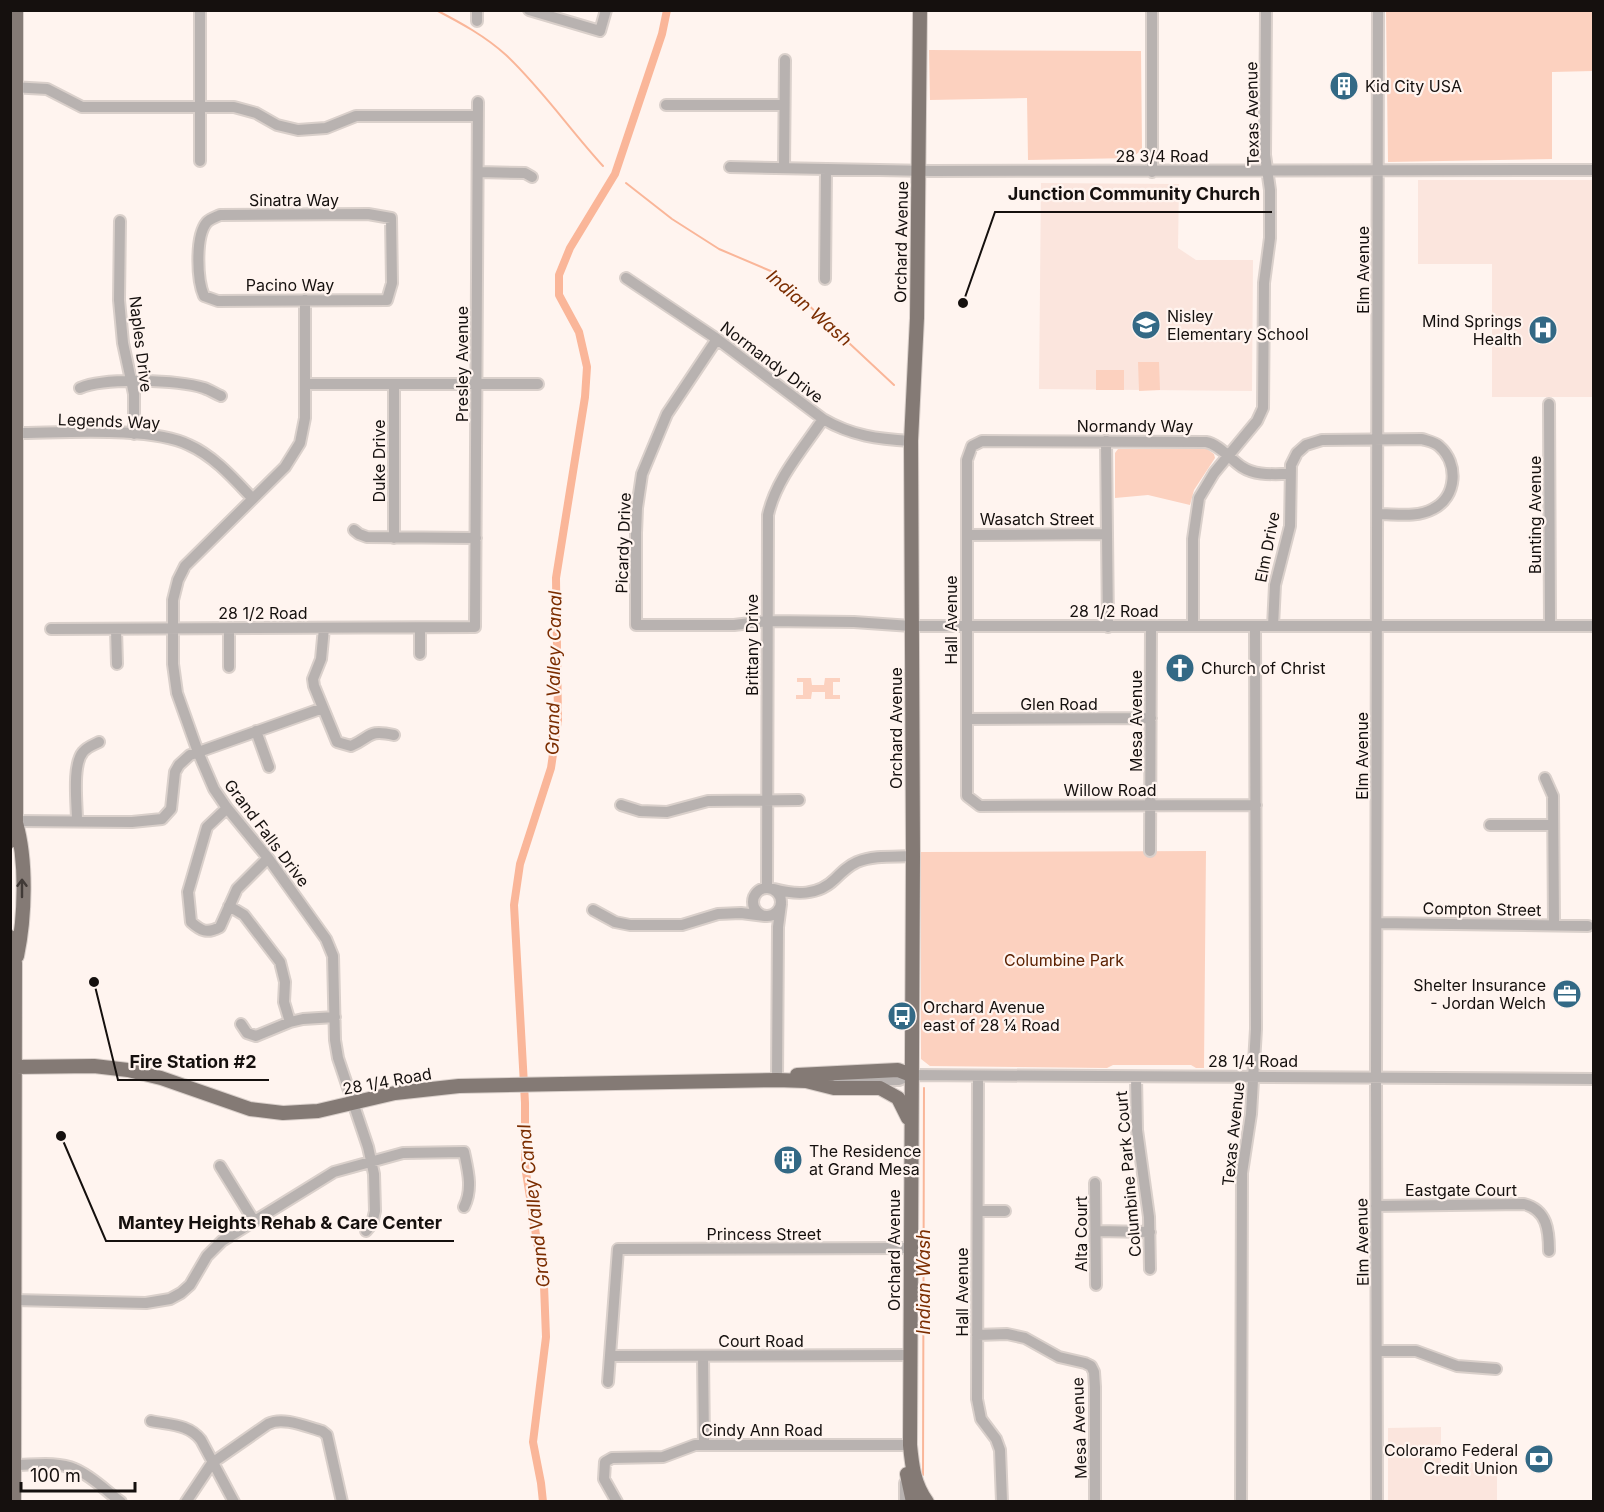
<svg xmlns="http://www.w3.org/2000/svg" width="1604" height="1512" font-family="Inter,sans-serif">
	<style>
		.built { fill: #fbe5dd }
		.green { fill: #fcd1bf }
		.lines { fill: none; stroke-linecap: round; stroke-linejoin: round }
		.stream { stroke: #fab699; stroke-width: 2 }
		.canal { stroke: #fab699; stroke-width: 8 }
		.minor-casing { stroke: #dad0cb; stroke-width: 14 }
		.major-casing { stroke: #dad0cb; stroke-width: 16 }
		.minor { stroke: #b8b2b0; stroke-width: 10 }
		.major { stroke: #847a75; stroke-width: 14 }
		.oneway { stroke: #413a37 }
		.labels { text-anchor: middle; stroke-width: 4.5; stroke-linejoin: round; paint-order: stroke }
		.poi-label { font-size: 16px; fill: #15100e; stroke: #fff4ef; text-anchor: start }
		.street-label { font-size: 16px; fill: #15100e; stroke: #fff4ef }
		.park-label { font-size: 16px; fill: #5c2102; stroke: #fff4ef }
		.water-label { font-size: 18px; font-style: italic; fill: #7b2d00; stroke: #fff4ef }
		.leader { fill: none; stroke: #15100e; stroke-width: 2 }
		.callout-dot { fill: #15100e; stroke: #fff4ef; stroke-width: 2 }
		.callout-label { font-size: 18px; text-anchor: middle; font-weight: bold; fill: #15100e; stroke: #fff4ef; stroke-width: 4.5; stroke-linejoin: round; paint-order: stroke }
	</style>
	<rect width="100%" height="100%" fill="#fff4ef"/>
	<path class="built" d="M1418 180H1593V397H1492V264H1418Z
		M1041 183 1179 184 1178 248 1196 260H1253L1252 391 1039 389Z
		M1441 1427V1463H1497V1501H1388V1428Z"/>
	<path class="green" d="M1386 11H1593V71L1552 72V159L1388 162Z
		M929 50 1141 51 1142 150 1131 158 1028 160 1027 98 930 100Z
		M1138 362H1159L1160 390 1139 391Z
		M1096 370H1124V390H1096Z
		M1118 449H1207L1214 454 1215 458 1194 490 1190 505 1148 495 1115 498V453Z
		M797 678H811L812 685H824L825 678H840V682H833V695H840V699H825V692H812L811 699H796V695H803V682H797Z
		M1206 851 1204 1068H1196L1191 1065H1113L1107 1068 930 1066 921 1059V852Z"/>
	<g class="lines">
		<path class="stream" d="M436 10C461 23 485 36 506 55 542 89 570 130 603 166
			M626 183 672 219 719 249 773 272 894 385
			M923 1475 924 1088"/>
		<path class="canal" d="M543 1502 541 1483 533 1442 546 1337 544 1285 525 1166V1103L514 905 520 864 551 768 558 720 556 578 585 397 587 367 579 332 559 295V275L570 248 615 174 662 34 667 10"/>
		<g class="minor-casing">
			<path id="minor" d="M200 10V161
				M477 10V21
				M529 10 600 31 606 10
				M11 87 47 89 82 107H234L256 113 277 125 298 130 326 128 356 116H478
				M666 105H784
				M730 167 931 171 1594 170
				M784 168 785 60
				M478 172 525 173 532 177
				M1152 172V10
				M368 214 391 218 392 283 387 300 218 301 204 296C197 280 195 236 207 222 210 219 216 217 220 215Z
				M120 221 119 300 123 343 134 394V434
				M626 278 717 339 823 419C852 436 878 439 911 441
				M825 279 826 169
				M305 300V418L300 443 285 467 185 566 178 580 173 600V664L177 693 198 752 214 789 227 808 268 858 326 939 333 956 335 1040 338 1058 368 1147 374 1174 375 1211 372 1224 366 1231
				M717 339 667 414 642 474 637 508 636 533V625H734L767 621 854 622 911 626H1594
				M305 384H538
				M394 384V538
				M80 388C106 377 178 380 204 388 210 390 216 394 221 396
				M1549 404 1550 626
				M16 433C61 433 151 426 189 445 214 456 234 479 252 498
				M1106 441 1108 627
				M354 530 359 534 367 537 476 538
				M967 535 1107 534
				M1193 626V539L1199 498 1214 473 1257 421 1263 408 1264 283 1270 238V190L1265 155 1266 10
				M1273 626 1275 585 1290 526 1291 465 1297 453 1306 445 1322 440 1422 439C1428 441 1435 442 1439 446 1459 463 1457 497 1433 509 1417 518 1396 514 1378 514
				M324 628 321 659 313 679 314 686 337 742 351 746C372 737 367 729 394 735
				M420 628V654
				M51 629 475 627 478 102
				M116 629 117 664
				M229 629V667
				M967 719 1151 718
				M256 731 269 767
				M1545 778 1553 796 1554 925
				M621 805 640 811 667 812 708 801 799 800
				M1256 805 980 806 967 796V460L972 446 982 441 1206 442C1219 444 1231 460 1242 467 1256 476 1273 474 1289 474
				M227 808 207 827 188 892 191 922C201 931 207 934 220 927L237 889 268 858
				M16 821 132 822 162 819 171 809 175 772 179 765 190 755 323 708
				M77 821C77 804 72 765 83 752 87 747 93 745 99 742
				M1490 825H1553
				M1150 851 1151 626
				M753 902a14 14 0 1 1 28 0a14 14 0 1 1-28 0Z
				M767 888 768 515C776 479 803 449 823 419
				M774 889C796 895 818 896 835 879 842 872 848 866 857 862 874 855 895 857 913 856
				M229 906 244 915 280 962 285 982 284 1002 290 1022
				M593 910 615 922 630 925H682L718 914 741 913 765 916
				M1377 923 1588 926
				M241 1024 247 1033 256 1036 290 1022 303 1019 335 1017
				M978 1076 977 1399 981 1419 996 1439 1000 1450 1002 1502
				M1136 1077 1137 1130 1149 1217 1150 1269
				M777 1080 778 927 781 904
				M822 1081 899 1080 911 1075 1594 1079
				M220 1166 254 1221
				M1095 1183 1096 1285
				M1376 1206 1524 1204C1547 1210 1549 1230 1549 1251
				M978 1211H1005
				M1096 1231 1150 1232
				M14 1300 146 1303 170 1299 181 1293 190 1285 207 1256 222 1241 334 1172 403 1153 464 1152C468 1171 473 1189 464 1207
				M977 1335 1007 1334 1025 1338 1059 1357 1085 1363 1091 1366 1094 1372 1095 1387V1502
				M1378 1351H1416L1457 1366 1496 1369
				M611 1356 911 1355
				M703 1356 704 1445
				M608 1382 618 1249 911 1248
				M151 1421C170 1425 189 1424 201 1440L234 1502
				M14 1465C33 1465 57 1461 75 1469 92 1476 106 1491 121 1502
				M186 1502 212 1463 268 1424C283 1416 307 1427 322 1431L327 1435 342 1502
				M617 1502 604 1479 605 1462 612 1458 663 1457 695 1445H910
				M905 1502V1483
				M1241 1502 1242 1173 1251 1114 1256 1029 1255 626
				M1377 1502 1376 1079 1378 10"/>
		</g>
		<g class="major-casing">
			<path id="major" d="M920 10 917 318 911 441 913 856 910 1445C912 1466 914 1484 927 1502
				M16 823C27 861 25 918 17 956
				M10 841 16 821V10
				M10 937 15 963 14 1502
				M15 1067 94 1066 128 1070 161 1078 250 1109 283 1113 318 1111 395 1093 459 1086 777 1080 806 1081 834 1088H880L898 1098 908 1118
				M797 1075 898 1070 911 1075
				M907 1474 913 1502"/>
		</g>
		<use href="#minor" class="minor"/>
		<use href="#major" class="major"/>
	</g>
	<defs><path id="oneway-shaft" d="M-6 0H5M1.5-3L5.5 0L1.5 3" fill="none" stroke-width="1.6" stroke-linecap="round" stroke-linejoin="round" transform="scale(1.5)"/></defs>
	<use class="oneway" href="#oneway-shaft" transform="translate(22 888) rotate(-90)"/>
	<defs>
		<g id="building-disc" transform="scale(1.5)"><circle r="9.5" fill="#336985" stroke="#fff4ef"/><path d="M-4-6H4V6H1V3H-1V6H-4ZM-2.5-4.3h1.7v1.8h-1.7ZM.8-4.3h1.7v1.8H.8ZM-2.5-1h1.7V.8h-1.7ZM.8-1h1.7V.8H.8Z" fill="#fff"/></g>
		<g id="school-disc" transform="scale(1.5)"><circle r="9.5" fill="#336985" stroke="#fff4ef"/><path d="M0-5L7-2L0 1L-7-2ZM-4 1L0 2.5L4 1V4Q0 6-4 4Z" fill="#fff"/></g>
		<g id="hospital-disc" transform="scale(1.5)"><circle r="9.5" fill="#336985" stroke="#fff4ef"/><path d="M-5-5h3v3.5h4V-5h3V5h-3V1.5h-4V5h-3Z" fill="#fff"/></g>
		<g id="church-disc" transform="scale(1.5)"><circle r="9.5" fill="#336985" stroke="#fff4ef"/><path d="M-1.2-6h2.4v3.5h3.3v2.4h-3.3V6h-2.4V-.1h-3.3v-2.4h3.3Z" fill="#fff"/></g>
		<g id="office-disc" transform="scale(1.5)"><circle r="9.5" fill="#336985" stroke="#fff4ef"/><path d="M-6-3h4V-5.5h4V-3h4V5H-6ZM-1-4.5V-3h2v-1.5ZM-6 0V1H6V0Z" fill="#fff"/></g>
		<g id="bus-disc" transform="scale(1.5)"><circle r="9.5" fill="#336985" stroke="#fff4ef"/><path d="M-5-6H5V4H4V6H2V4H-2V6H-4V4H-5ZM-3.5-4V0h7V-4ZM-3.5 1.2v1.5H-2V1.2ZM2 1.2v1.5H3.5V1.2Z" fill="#fff"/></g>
		<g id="bank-disc" transform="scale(1.5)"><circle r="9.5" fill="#336985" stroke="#fff4ef"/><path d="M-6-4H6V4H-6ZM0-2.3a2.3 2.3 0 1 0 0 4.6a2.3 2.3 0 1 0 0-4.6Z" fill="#fff"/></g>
	</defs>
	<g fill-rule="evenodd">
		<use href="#building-disc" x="1344" y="86"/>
		<use href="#school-disc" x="1146" y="325"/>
		<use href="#hospital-disc" x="1543" y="330"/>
		<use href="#church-disc" x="1180" y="668"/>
		<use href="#office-disc" x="1567" y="994"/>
		<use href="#bus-disc" x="902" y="1016"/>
		<use href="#building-disc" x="788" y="1160"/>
		<use href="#bank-disc" x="1539" y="1459"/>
	</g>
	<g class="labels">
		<g class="poi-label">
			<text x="1365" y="92">Kid City USA</text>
			<text x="1167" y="322">Nisley<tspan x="1167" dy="18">Elementary School</tspan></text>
			<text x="1522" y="327" text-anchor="end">Mind Springs<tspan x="1522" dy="18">Health</tspan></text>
			<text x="1201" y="674">Church of Christ</text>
			<text x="1546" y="991" text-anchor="end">Shelter Insurance<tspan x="1546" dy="18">- Jordan Welch</tspan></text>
			<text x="923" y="1013">Orchard Avenue<tspan x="923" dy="18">east of 28 ¼ Road</tspan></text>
			<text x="809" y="1157">The Residence<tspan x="809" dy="18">at Grand Mesa</tspan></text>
			<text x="1518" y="1456" text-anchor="end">Coloramo Federal<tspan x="1518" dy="18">Credit Union</tspan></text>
		</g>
		<g class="street-label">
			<text transform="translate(1252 114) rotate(-91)" y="6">Texas Avenue</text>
			<text x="1162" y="162">28 3/4 Road</text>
			<text x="294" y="206">Sinatra Way</text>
			<text transform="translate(901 242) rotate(-89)" y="6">Orchard Avenue</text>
			<text transform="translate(1363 270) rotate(-90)" y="6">Elm Avenue</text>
			<text x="290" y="291">Pacino Way</text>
			<text transform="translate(141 344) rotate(83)" y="6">Naples Drive</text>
			<text transform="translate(772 362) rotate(37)" y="6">Normandy Drive</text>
			<text transform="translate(462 364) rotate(-90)" y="6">Presley Avenue</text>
			<text transform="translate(109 421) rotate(2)" y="6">Legends Way</text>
			<text x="1135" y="432">Normandy Way</text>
			<text transform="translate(379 461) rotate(-90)" y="6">Duke Drive</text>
			<text transform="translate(1535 515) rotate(-90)" y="6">Bunting Avenue</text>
			<text x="1037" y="525">Wasatch Street</text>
			<text transform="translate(623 543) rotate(-88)" y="6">Picardy Drive</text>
			<text transform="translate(1267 547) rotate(-79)" y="6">Elm Drive</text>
			<text x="1114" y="617">28 1/2 Road</text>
			<text x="263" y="619">28 1/2 Road</text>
			<text transform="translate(951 620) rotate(-90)" y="6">Hall Avenue</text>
			<text transform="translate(752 645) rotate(-90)" y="6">Brittany Drive</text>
			<text x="1059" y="710">Glen Road</text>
			<text transform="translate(1136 721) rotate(-90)" y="6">Mesa Avenue</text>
			<text transform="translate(896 728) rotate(-90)" y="6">Orchard Avenue</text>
			<text transform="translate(1362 756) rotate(-90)" y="6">Elm Avenue</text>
			<text x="1110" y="796">Willow Road</text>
			<text transform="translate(267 833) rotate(53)" y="6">Grand Falls Drive</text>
			<text transform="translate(1482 909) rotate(1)" y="6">Compton Street</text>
			<text x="1253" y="1067">28 1/4 Road</text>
			<text transform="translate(387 1081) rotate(-10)" y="6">28 1/4 Road</text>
			<text transform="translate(1233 1134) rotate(-84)" y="6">Texas Avenue</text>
			<text transform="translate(1128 1174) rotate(-95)" y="6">Columbine Park Court</text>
			<text x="1461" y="1196">Eastgate Court</text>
			<text x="764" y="1240">Princess Street</text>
			<text transform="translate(1081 1234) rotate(-90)" y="6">Alta Court</text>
			<text transform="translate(1362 1242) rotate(-91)" y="6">Elm Avenue</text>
			<text transform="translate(894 1250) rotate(-90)" y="6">Orchard Avenue</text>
			<text transform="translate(962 1292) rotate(-90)" y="6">Hall Avenue</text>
			<text x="761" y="1347">Court Road</text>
			<text transform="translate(1079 1428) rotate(-92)" y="6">Mesa Avenue</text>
			<text x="762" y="1436">Cindy Ann Road</text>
		</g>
		<g class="park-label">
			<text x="1064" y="966">Columbine Park</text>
		</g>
		<g class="water-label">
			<text transform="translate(809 308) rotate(41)" y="6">Indian Wash</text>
			<text transform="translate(554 673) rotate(-89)" y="6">Grand Valley Canal</text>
			<text transform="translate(534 1206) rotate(-97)" y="6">Grand Valley Canal</text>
			<text transform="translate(924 1282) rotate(-90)" y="6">Indian Wash</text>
		</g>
	</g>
	<path class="leader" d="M963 303L995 212H1272M94 982L118 1080H269M61 1136L106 1241H454"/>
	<g class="callout-dot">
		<circle cx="963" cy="303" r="6"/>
		<circle cx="94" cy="982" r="6"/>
		<circle cx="61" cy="1136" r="6"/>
	</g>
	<g class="callout-label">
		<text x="1134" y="200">Junction Community Church</text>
		<text x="193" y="1068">Fire Station #2</text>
		<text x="280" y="1229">Mantey Heights Rehab &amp; Care Center</text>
	</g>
	<rect width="1604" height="1512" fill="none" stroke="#15100e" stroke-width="24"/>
	<path d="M21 1482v9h114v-9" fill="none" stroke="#15100e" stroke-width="3"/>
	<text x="30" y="1482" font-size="18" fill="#15100e" stroke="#fff4ef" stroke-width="4.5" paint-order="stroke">100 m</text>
</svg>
